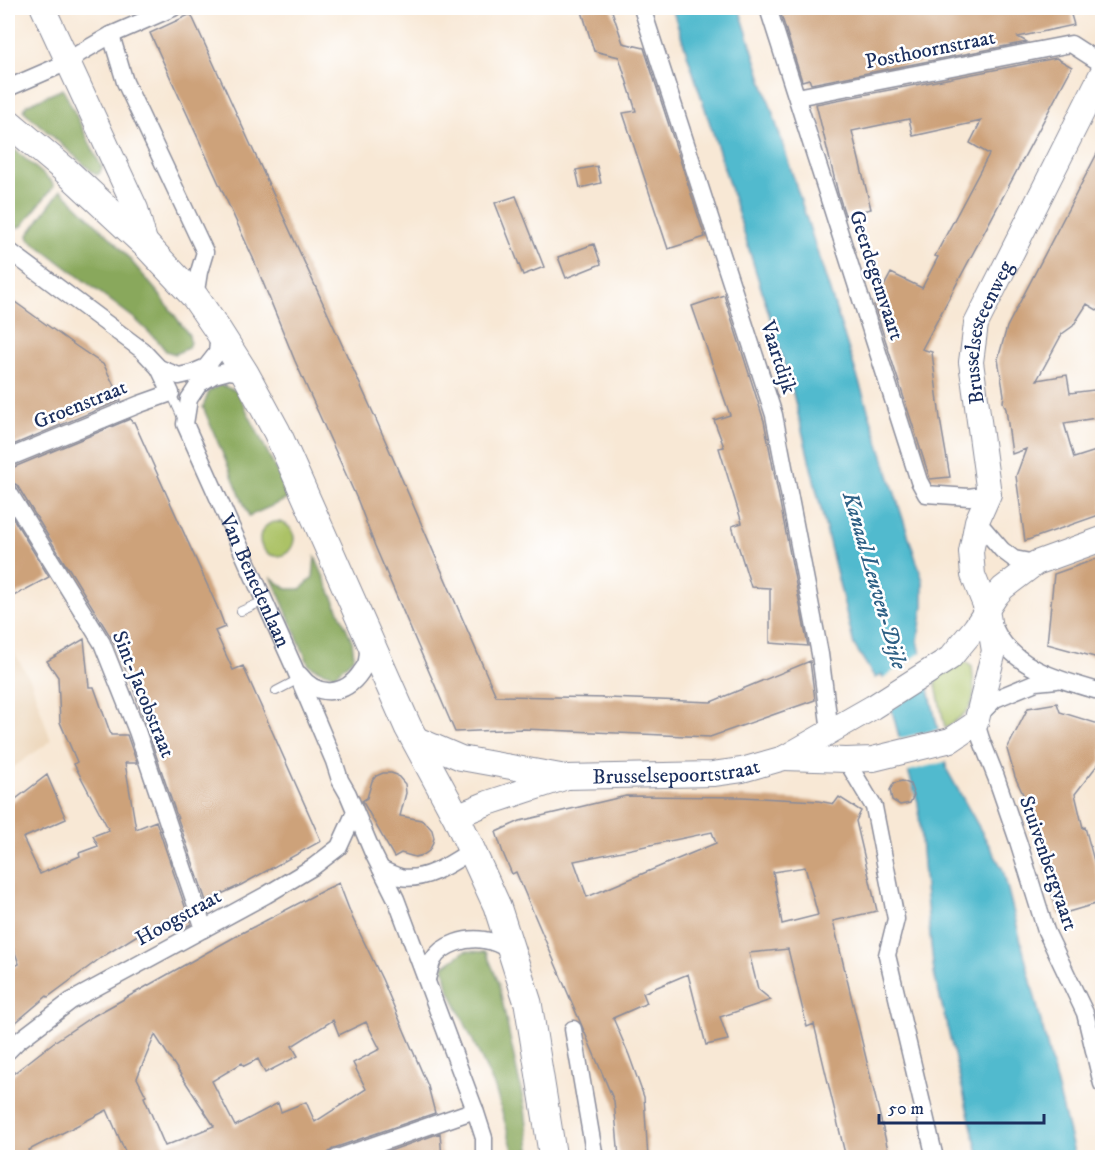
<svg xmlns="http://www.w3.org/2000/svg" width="1110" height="1165" font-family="'IM FELL DW Pica',serif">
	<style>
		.built { fill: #edd7bb }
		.green { fill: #acc266; stroke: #647862; stroke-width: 1.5 }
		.forest { fill: #89a85b; stroke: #526c5c; stroke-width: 1.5 }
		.water { fill: #51bace; stroke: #367496; stroke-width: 1.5 }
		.pier { fill: #f8e8d5 }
		.building { fill: #cda27a; fill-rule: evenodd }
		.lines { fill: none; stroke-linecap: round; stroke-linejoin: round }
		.lane-casing { stroke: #8a8c9a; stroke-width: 10 }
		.street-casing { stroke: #8a8c9a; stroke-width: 19 }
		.secondary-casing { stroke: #8a8c9a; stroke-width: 26 }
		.primary-casing { stroke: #8a8c9a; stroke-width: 29 }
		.lane { stroke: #fff; stroke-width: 8 }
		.street { stroke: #fff; stroke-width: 16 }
		.secondary { stroke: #fff; stroke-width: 24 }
		.primary { stroke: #fff; stroke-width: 27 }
		.labels { text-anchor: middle; stroke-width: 5; stroke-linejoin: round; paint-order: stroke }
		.street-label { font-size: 21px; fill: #1b2f5e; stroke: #fff }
		.water-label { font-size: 22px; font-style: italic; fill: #2e6085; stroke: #fff }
	</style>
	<rect width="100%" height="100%" fill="#fff"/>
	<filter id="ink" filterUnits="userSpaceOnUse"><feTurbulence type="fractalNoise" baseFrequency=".0167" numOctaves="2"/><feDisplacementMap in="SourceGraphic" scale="12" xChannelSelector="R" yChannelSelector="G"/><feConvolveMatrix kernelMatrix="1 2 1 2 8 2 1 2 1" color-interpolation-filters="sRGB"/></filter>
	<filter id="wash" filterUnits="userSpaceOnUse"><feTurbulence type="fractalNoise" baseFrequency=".008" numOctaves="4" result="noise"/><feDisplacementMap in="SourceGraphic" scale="24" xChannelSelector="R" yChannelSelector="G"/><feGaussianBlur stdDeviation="1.35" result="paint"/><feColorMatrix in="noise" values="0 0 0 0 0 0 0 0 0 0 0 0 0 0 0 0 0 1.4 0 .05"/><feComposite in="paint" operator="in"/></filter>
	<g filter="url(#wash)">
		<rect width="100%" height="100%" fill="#f8e8d5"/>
		<path class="built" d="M8 642 31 681 51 741 8 771Z"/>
		<path class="green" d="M260 539a17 17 0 1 1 34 0a17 17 0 1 1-34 0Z
			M963 660 972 667C976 703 976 708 945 728L935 681Z"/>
		<path class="forest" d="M63 89 102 168 99 174 96 175 24 111 26 105Z
			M8 144 51 181 54 186 22 226 16 228 8 221Z
			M61 190 116 243 159 294 189 335 190 342 188 348 175 354 166 351 158 341 135 319 29 239 28 235Z
			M220 385 237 391 290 498 249 516 203 407 209 391Z
			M315 557 352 641 354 657 335 675 321 671 309 665 272 578 287 589H301L313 577Z
			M465 951 486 952 498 981 525 1109 531 1157H515L495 1088 448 987 444 966Z"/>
		<path class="water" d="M672 8H739L923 581V606L918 641 947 770 1003 870 1075 1157H979L934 973 925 888 918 802 910 777 882 674 875 678 854 645 792 389 716 142Z"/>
		<path class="pier" d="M922 652 924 656 930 683 889 711 880 680Z
			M941 729 948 761 905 772 896 739Z"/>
		<g id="blocks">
			<path class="building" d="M581 8H611L623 43 644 48 705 237 668 249 623 113 636 111 619 57 594 51Z
				M779 8H1069L1074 25 1018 37 1027 42 811 84 809 79 802 81Z
				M191 14 375 417 496 696 608 698 711 702 810 661 815 700 710 737 524 729 455 732 375 546 358 501 295 361 253 258 150 33Z
				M1056 58 1072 67 922 349 932 352 940 419 950 477 930 479 874 305 891 273 922 288 938 257 935 256 989 154 970 143 981 121 913 136 909 119 852 131 871 209 845 215 838 193 816 104Z
				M1102 144V313L1087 304 1073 326 1062 334 1037 380 1067 375 1070 393 1102 389V417L1064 423 1074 458 1102 449V514L1025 541 1016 476 1026 449 1012 454 1006 409 1003 402 1004 395 998 359 1007 327Z
				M597 166 601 183 580 188 576 170Z
				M516 196 544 267 523 275 495 203Z
				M594 244 601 264 566 278 558 257Z
				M724 295 764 421 808 646 770 643V588L751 587 732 526 742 523 719 448 724 447 714 420 730 415 692 306Z
				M8 297 76 346 104 365 121 400 8 447Z
				M130 419 132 422H134L219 611 225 627 215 631 233 670 243 666 321 841 241 885 206 901 131 682 112 639 68 567H67L17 485 12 482 8 481V468H12Z
				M8 510 49 577 8 599Z
				M1102 557V659L1047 644 1054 574Z
				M84 639 89 687H94L111 735H127L137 763H125L136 829 156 821 191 924 181 929 174 916 147 929 102 957 48 997 47 996 8 1029V970L19 964 8 933V803V805L47 775 66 819 23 838 40 874 80 856 79 853 98 846 93 836 109 830 74 764 77 762 60 722 58 677 47 661Z
				M1057 703 1060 712 1102 725V759L1075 794 1083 828 1085 827 1102 891V902L1058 915 1031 821 1035 820 1015 777 1007 749 1028 708Z
				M383 773H391L397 775 405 784 406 793 400 816 421 820 426 823 432 830 434 838 432 845 429 851 423 855 415 857 401 853 394 857 364 804 362 801 367 798 372 781 376 776Z
				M902 781 910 784 914 795 910 803 900 805 892 800 890 790 894 783Z
				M626 796 742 797 818 801 834 804 839 797 861 811 856 821 877 911 833 921 890 1158H846L814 1024 807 1027 788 949 749 953 758 989 771 1000 720 1017 728 1040 706 1045 688 974 643 993 647 1003 613 1018 629 1055 644 1097 648 1158H619L614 1101 516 872 512 874 503 853 496 832 520 821ZM712 832 716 843 587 897 574 861ZM805 867 818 915 782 924 773 872Z
				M339 883 352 917 382 979 428 1086 435 1113 334 1148 329 1152 327 1158H128L107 1110 29 1150 34 1158H8V1079L13 1074 54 1042 90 1018 240 934 324 890ZM333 1020 339 1035 366 1022 380 1049 353 1063 366 1089 315 1122 306 1102 281 1112 278 1103 235 1126 212 1081 242 1063 244 1066 258 1059 265 1073 298 1056 292 1046ZM155 1035 214 1126 165 1146 144 1097 146 1096 137 1078Z
				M440 1133 442 1158H370Z"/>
		</g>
	</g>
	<g filter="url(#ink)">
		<use href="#blocks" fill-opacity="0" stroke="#8a8c9a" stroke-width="1.5"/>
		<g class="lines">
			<g class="lane-casing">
				<path id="lane" d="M171 393 183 420
					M241 611 264 601
					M276 691 299 679"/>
			</g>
			<g class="street-casing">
				<g id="street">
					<path d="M642 8 774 415 820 654 830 731"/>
					<path d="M768 8 919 481 926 494 969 497 989 494"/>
					<path d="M111 35 125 82 205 252 199 272 195 297"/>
					<path d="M8 88 68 62 80 53 111 35 173 8"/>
					<path d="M797 97 1071 44 1102 64"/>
					<path d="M8 250 142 350 159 368 171 393 140 404 8 458"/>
					<path d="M159 368 179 376 192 373 206 367 217 353 219 332"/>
					<path id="s1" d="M245 373 229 371 214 375 199 384 189 399 185 424 294 667 334 761 340 780 348 794 372 851 396 899 475 1110 484 1138V1158"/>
					<path d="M8 491 102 643 137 731 204 929"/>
					<path d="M977 521 1002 550 1014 559 1036 563"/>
					<path d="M994 627C1012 669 1063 681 1102 692"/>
					<path d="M300 675C317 698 345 696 361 672 362 670 365 667 366 664 368 659 368 650 368 645"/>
					<path d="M980 714 995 699 1036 682 1057 680"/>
					<path d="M976 723 981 739 996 777 1018 841 1046 931 1085 1013 1102 1084"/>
					<path d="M846 760 874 807 896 919 887 955 935 1158"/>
					<path d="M381 869C387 872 393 875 400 877 425 882 452 863 472 850"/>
					<path d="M427 979C429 973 430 966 433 960 442 944 467 937 484 940 494 941 503 946 511 951"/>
					<path d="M573 1029 595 1158"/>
					<path d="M8 1051 17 1042 71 1001 266 895 313 867 339 847 355 812"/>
					<path d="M337 1158 475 1110"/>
				</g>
			</g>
			<g class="secondary-casing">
				<g id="secondary">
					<path d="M43 8 136 209 146 245"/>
					<path id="s2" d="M414 738 461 758 566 777 713 774 742 770 784 758 873 707 950 658 975 628 996 596 1003 588 1036 563 1102 539"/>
					<path id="s3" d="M784 758 846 760 873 759 951 740 976 723 994 651 987 610 973 575 971 552 977 521 989 494 971 362 976 324 1102 73"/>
					<path d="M456 816 488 803 564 778"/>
				</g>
			</g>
			<g class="primary-casing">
				<path id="primary" d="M8 122 64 169 146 245 195 297 219 332 245 373 277 432 408 727 456 816 497 906 528 1003 553 1158"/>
			</g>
			<use href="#lane" class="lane"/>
			<use href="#street" class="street"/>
			<use href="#secondary" class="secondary"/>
			<use href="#primary" class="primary"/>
		</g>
	</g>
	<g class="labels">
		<g class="street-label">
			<text transform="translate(930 49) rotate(-11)" y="7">Posthoornstraat</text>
			<text transform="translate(877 275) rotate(72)" y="7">Geerdegemvaart</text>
			<text dy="7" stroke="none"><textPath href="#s3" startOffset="603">Brusselsesteenweg</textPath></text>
			<text transform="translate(779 357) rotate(72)" y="7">Vaartdijk</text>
			<text transform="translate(80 404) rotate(-22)" y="7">Groenstraat</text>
			<text dy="7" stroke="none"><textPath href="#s1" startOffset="264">Van Benedenlaan</textPath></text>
			<text transform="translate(144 694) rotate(68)" y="7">Sint-Jacobstraat</text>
			<text dy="7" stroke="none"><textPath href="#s2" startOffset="268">Brusselsepoortstraat</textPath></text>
			<text transform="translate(1049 863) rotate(71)" y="7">Stuivenbergvaart</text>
			<text transform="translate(178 917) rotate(-29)" y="7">Hoogstraat</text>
		</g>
		<g class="water-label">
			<text transform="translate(876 580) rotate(74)" y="8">Kanaal Leuven-Dijle</text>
		</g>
	</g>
	<rect width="1110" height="1165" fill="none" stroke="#fff" stroke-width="30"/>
	<path d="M879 1114v9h165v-9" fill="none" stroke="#1b2f5e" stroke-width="3"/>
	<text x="888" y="1114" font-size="18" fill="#1b2f5e" stroke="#ffffff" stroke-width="4.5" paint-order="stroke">50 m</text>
</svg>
